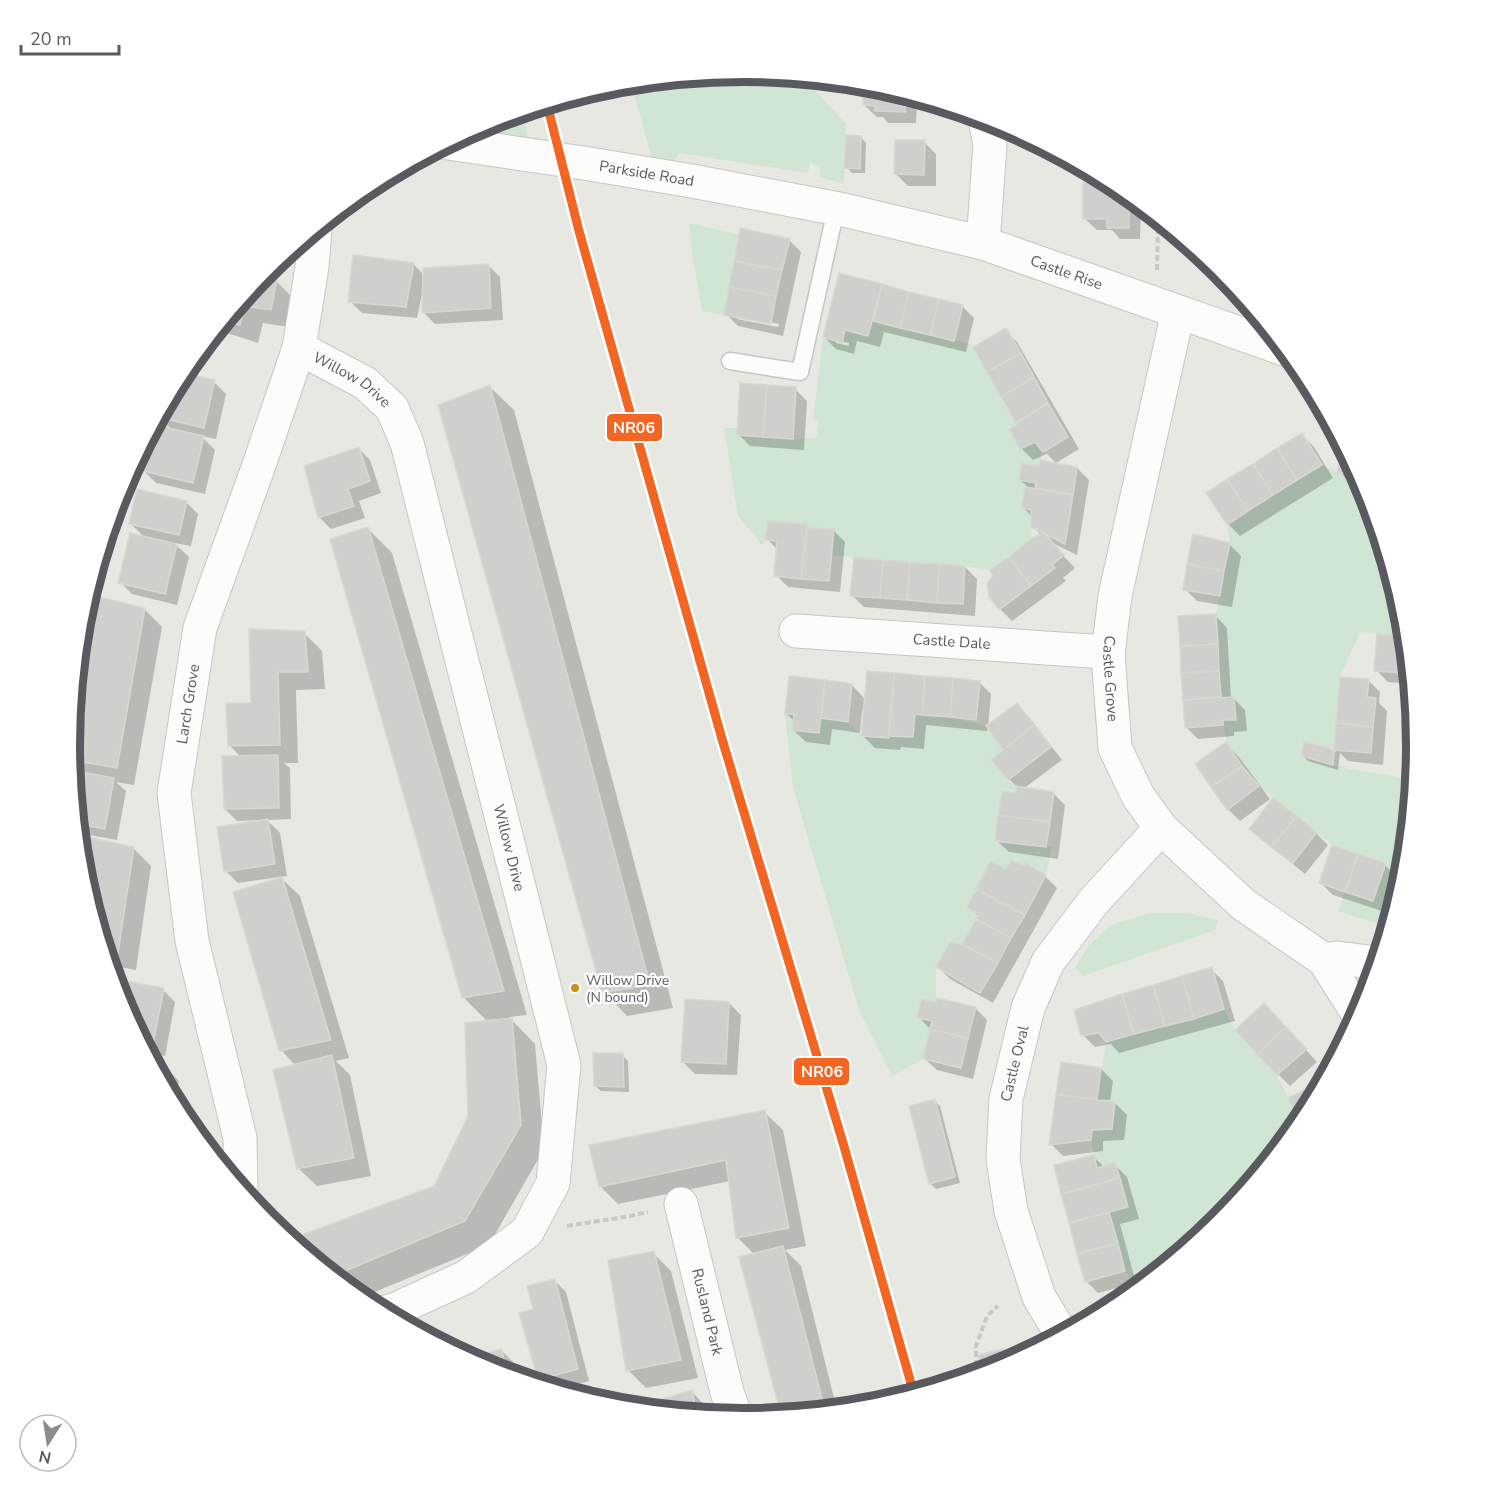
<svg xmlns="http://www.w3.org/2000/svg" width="1485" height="1491" font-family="'Nunito Sans',sans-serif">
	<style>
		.green { fill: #d0e5d4 }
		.shadow { fill: #0003; fill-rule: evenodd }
		.building { fill: #cfcfcc; stroke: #d8d8d2; stroke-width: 1.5 }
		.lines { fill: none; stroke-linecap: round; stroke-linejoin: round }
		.service-casing { stroke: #c6c6c5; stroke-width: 19 }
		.minor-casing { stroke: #c6c6c5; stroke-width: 35 }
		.tertiary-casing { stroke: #c6c6c5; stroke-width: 35 }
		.path { stroke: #c6cac9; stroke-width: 4; stroke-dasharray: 6 3; stroke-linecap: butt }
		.service { stroke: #fcfcfb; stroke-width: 16 }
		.minor { stroke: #fcfcfb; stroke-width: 33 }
		.tertiary { stroke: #fcfcfb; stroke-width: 33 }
		.rail-1-casing { stroke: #fff; stroke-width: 14 }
		.rail-1 { stroke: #f26522; stroke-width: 9 }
		.bus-dot { fill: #c88f1d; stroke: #fff; stroke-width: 2 }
		.labels { text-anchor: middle; stroke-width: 4.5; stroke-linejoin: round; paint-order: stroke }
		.bus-label { font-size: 14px; fill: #595a60; stroke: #fff; text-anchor: start }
		.street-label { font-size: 15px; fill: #595a60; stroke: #fff }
		.rim { fill: none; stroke: #595a60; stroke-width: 8 }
		.line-badge { stroke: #fff; stroke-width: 2 }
		.badge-label { font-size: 16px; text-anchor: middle; font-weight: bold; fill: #fff }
	</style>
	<rect width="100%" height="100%" fill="#e8e8e3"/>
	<path class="green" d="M743 72 804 78 846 124 844 184 820 177V166L810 163 808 173 680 153 672 163 652 159 631 83Z
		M521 112 529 141 470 131 485 123Z
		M689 223 738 234 740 228 724 315 702 311 692 253Z
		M873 321 968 343 973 347 1016 423 1017 425 1009 430 1019 448 1027 444 1029 446 1035 442 1042 451 1039 466 1022 463 1019 480 1036 483 1035 488 1025 487 1021 507 1031 510 1030 516 1032 538 990 570 965 566 831 555 834 529 807 528V524L765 540 762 545 738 516 724 428H737V435L793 439 816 438 819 421 813 420 823 338 842 343 845 330 868 336Z
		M1322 465 1337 472 1359 477 1365 488 1403 614 1404 636 1360 632 1340 677 1333 765 1360 771 1412 779 1403 877 1389 925 1371 922 1338 911 1345 892 1373 901 1385 863 1332 845 1259 786 1226 742 1223 720 1235 719 1234 697H1221L1216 614 1230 543 1227 525Z
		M785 714H794L792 731 818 733 821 718 848 722 862 736 888 738 889 736 912 737 915 714 950 717 986 726 1003 750 991 760 1008 780 1016 786V793L1002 791 995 841 1052 847 1046 875 1026 863 1024 866 1011 860 1006 869 991 861 967 906 969 909 979 914 962 944 950 942 936 967V1002L921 999 917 1018 932 1021 923 1059 892 1076 859 1010 793 787Z
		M1151 913H1188L1218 920 1215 930 1083 976 1075 968 1089 945 1110 925Z
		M1224 1009 1235 1030 1277 1075 1300 1123 1218 1222 1137 1288 1125 1271 1109 1212 1128 1207 1115 1164 1097 1168 1091 1140 1092 1130 1112 1128 1115 1101 1097 1100 1106 1042 1194 1019Z"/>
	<path class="shadow" d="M865 84 874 85 917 98 916 123H888L883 117H877L864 105Z
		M861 137 866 143 865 173H852L846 167Z
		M924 142 936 154V186H908L896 174Z
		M1085 169 1117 186 1141 205 1140 239H1120L1112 230H1097L1084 218 1099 183Z
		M789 240 801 252 783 336 738 326 726 314ZM737 316 779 324 778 327 737 319Z
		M354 257 414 265 424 275 488 265 500 277 503 320 435 324 423 312 424 295 422 294 417 318 362 313 350 301Z
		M261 275 276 281 294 299 289 327 263 323 258 343 227 333 220 326Z
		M840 275 962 306 974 318 966 352 884 332 880 347 857 341 854 354 836 349 824 337ZM836 340 849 343V346L836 343Z
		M1005 330 1017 342 1079 449 1056 463 1047 454 1033 460 1021 448Z
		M181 374 214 382 226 394 216 439 201 436 215 450 205 494 156 483 144 471 173 431 159 417Z
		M490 387 514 410 673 1008 627 1016 604 992Z
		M795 389 807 401 804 450 750 446 738 434Z
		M1302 435 1314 447 1333 478 1240 536 1228 524Z
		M358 448 370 460 381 493 359 501 365 518 331 529 319 517Z
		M1344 450 1364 486 1351 483 1339 471Z
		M1040 468H1077L1089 480 1077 555 1050 542 1075 568 1063 578 1066 581 1012 621 1000 609 995 577 1042 536 1032 526V517L1023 507 1030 489 1020 480Z
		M186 502 198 514 191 546 174 543 189 557 177 605 132 594 120 582 145 538 131 524Z
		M806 526 810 529 833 530 845 542 840 592 788 587 776 575 778 550 767 539Z
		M368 529 392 553 527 1015 509 1017 535 1044 544 1149 489 1245 360 1298 290 1241 435 1187 470 1116 488 1022 463 997Z
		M1229 544 1241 556 1232 607 1197 601 1185 589Z
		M965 567 977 579 975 616 864 607 852 595Z
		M144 609 162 627 134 785 116 782 126 791 117 840 78 833 72 772 88 775 73 759Z
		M1215 615 1227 628 1231 698H1233L1245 710 1247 731 1234 732V736L1198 739 1186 727 1179 617Z
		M304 633 322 651 325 689 296 690 298 763H284L290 768 291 819 267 820 280 833 287 876 280 877 300 896 349 1058 336 1061 350 1075 371 1176 317 1186 298 1168 296 1066 281 1050 279 877 238 883 226 871 260 822V820L237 821 225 809 241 757 230 746 252 705Z
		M1378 636 1405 637 1410 684 1388 682 1376 670Z
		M790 678 852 685 866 700 979 682 991 694 988 727 1017 705 1029 717 1062 760 1023 789 1053 793 1065 805 1058 859 1009 852 996 840 1017 795 1018 788 1009 779 1005 750 988 727 987 731 926 725 924 749 901 747 900 750 875 748 863 736 865 710H862L860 733 832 729 830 745 806 742 793 730 794 721 786 713Z
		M1341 678 1368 680 1380 692 1379 703 1387 711 1383 765 1348 761 1340 753 1338 770 1308 761 1303 756 1306 743 1336 752Z
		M1226 744 1238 756 1270 799 1240 821 1228 809Z
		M1251 829 1316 833 1328 845 1305 874 1263 840Z
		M78 837 133 848 151 866 136 970 109 965 82 877Z
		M1385 865 1397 877 1385 912 1333 895 1321 883Z
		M1007 871 1045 876 1057 888 993 1003 950 979 938 967 963 946 979 917 969 906Z
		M1211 969 1223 981 1235 1021 1119 1053 1111 1044 1095 1047 1083 1035Z
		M115 980 163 990 175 1002 165 1056 146 1052 120 1003 114 983Z
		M729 1003 741 1015 737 1075 695 1074 683 1062Z
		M975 1008 987 1020 973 1079 937 1070 924 1058 931 1030 919 1017Z
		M1276 1017 1317 1062 1290 1086 1278 1074Z
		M622 1055 628 1061 629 1092 601 1091 595 1086Z
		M151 1061 160 1062 179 1081 175 1106Z
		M1101 1069 1113 1081 1110 1102 1115 1103 1127 1115 1124 1140 1103 1141V1151L1063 1156 1051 1144Z
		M934 1100 940 1106 960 1183 936 1189 930 1183Z
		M178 1112 184 1113 202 1131 201 1142 182 1119Z
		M764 1112 783 1130 806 1246 785 1250 801 1266 837 1410 783 1415 741 1258 755 1255 737 1237 730 1181 618 1204 600 1186Z
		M1093 1156 1105 1168 1115 1165 1127 1177 1139 1219 1120 1224 1136 1283 1098 1293 1086 1281Z
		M653 1253 671 1271 698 1378 646 1388 628 1370Z
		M554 1280 566 1292 589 1381 558 1390 546 1386 539 1379Z
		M501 1350 513 1362 514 1367H517L529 1379 530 1382 484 1368Z
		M1003 1350 1009 1356 1010 1362 1000 1368Z
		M691 1391 715 1416 639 1409Z"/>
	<path class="building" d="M863 84 874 85 905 94V112L875 111V106L863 105Z
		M846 135 861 136 860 169 844 168Z
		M895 140H925L924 175 894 174Z
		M1083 182H1110L1117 186 1129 196V228H1107V219H1083Z
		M740 228 790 239 782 270 734 261Z
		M353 255 414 263 406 307 348 302Z
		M734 261 782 270 776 296 729 287Z
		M489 264 491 308 422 313 423 268Z
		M839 273 882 284 868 336 845 330 842 343 823 337Z
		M262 274 277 279 271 310 245 306 240 325 224 321Z
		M882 284 909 292 900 328 873 321Z
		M729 287 776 296 771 324 724 315Z
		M909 292 939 299 930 335 900 328Z
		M939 299 963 305 954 341 930 335Z
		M1006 328 1021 353 987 372 973 347Z
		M1021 353 1034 377 1001 397 987 372Z
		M182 373 215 380 204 428 158 417Z
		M1034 377 1048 403 1016 423 1001 397Z
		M740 383 767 385 763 437 737 435Z
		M490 385 650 985 602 993 438 405Z
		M767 385 796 387 793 439 763 437Z
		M1048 403 1068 437 1045 451H1042L1035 442 1020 449 1009 429 1017 425 1016 423Z
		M154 425 204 436 193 483 143 471Z
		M1302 433 1322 465 1297 480 1277 448Z
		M359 447 370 481 348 489 354 506 318 518 304 466Z
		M1277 448 1297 480 1273 495 1253 464Z
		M1343 448 1359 477 1337 472Z
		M1040 460 1077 467 1073 495 1035 488 1036 483 1019 480 1022 463 1039 466Z
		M1253 464 1273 495 1248 511 1227 479Z
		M1227 479 1248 511 1227 525 1206 493Z
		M1025 487 1073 495 1065 544 1031 527V510L1021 508Z
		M137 489 187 501 179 535 129 524Z
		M768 521 807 524 801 579 774 576 777 541 765 540Z
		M368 527 504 991 462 998 330 539Z
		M807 528 834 529 829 581 801 579Z
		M130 533 177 544 165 594 118 583Z
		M1044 533 1064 555 1052 565 1055 568 1031 586 1009 557 1032 538Z
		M1193 534 1230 543 1224 571 1187 564Z
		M854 557 883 560 880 598 850 596Z
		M1009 557 1031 586 999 610 989 597 987 583 993 576 990 570Z
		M883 560 910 562 907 600 880 598Z
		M910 562 939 564 937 603 907 600Z
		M939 564 965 566 963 604 937 603Z
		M1187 564 1224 571 1220 596 1183 590Z
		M99 597 145 608 117 768 71 760Z
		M1216 614 1218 644 1180 646 1178 616Z
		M249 629 305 631 308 672H278L280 745 228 746 226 703H251Z
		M1405 629 1409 673H1402Z
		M1377 634 1404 636 1402 673 1374 671Z
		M1218 644 1219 671 1181 673 1180 646Z
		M867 671 894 673 889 738 861 736Z
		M1219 671 1221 697 1183 700 1181 673Z
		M894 673 925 676 922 715 915 714 913 737 889 736Z
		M789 676 825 680 819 733 792 730 794 714H785Z
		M925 676 953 678 950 717 922 715Z
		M1340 677 1369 679 1367 697 1376 698 1373 727 1336 723Z
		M953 678 980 681 976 720 950 717Z
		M825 680 852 684 848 722 821 718Z
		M1234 697 1236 720H1223V725L1185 728 1183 700Z
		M1017 703 1034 725 1003 750 986 726Z
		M1336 723 1373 727 1371 753 1334 750Z
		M1034 725 1051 747 1008 780 991 760Z
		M1304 741 1334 750 1333 765 1301 756Z
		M1226 742 1242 766 1211 787 1195 764Z
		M278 755 279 808 224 809 222 756Z
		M1242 766 1259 786 1227 810 1211 787Z
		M71 770 114 778 105 829 77 824Z
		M1016 786 1054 792 1050 822 998 815 1002 791 1016 793Z
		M1273 798 1297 816 1271 847 1249 829Z
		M998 815 1050 822 1046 847 995 841Z
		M1297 816 1317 832 1293 863 1271 847Z
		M268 819 275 864 224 872 217 827Z
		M78 835 134 847 118 953 104 950 82 877Z
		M1332 845 1358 854 1345 892 1319 883Z
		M1358 854 1386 863 1373 901 1345 892Z
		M1011 860 1024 866 1025 863 1046 875 1025 915 976 889 991 861 1006 869Z
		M282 877 331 1040 279 1051 233 892Z
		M978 890 1025 915 1011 938 976 919 979 914 969 909 967 907 974 893Z
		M976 919 1011 938 998 963 962 944Z
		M950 942 962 944 998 963 980 993 936 967Z
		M1212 967 1224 1009 1194 1019 1182 976Z
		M1182 976 1194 1019 1165 1026 1153 985Z
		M114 979 164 988 153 1044 141 1042 120 1003Z
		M1153 985 1165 1026 1134 1034 1122 994Z
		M1122 994 1134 1034 1106 1042 1099 1033 1081 1036 1074 1010Z
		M936 998 976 1007 968 1038 930 1029 932 1021 917 1018 921 999 936 1002Z
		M685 999 729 1002 726 1064 681 1062Z
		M1264 1003 1286 1027 1257 1054 1235 1030Z
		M512 1018 521 1125 465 1221 333 1276 288 1240 434 1186 468 1116 465 1023Z
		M1286 1027 1307 1049 1277 1075 1257 1054Z
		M930 1029 968 1038 961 1068 923 1059Z
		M593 1053H623L624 1087 594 1086Z
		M332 1055 354 1158 297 1169 273 1070Z
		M1061 1062 1101 1068 1097 1100 1056 1094Z
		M1323 1081 1302 1120 1300 1123 1288 1098Z
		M1056 1094 1097 1100 1115 1101 1112 1129 1092 1130 1091 1140 1049 1145Z
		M935 1099 955 1177 929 1184 909 1106Z
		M765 1110 789 1228 736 1238 726 1160 599 1187 589 1145Z
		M1094 1155 1097 1168 1115 1163 1120 1178 1061 1194 1054 1165Z
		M1120 1178 1128 1207 1069 1223 1061 1194Z
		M1109 1212 1118 1243 1077 1254 1069 1223Z
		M1118 1243 1125 1271 1085 1282 1077 1254Z
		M783 1246 825 1410 781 1415 739 1257Z
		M654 1251 681 1360 626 1371 608 1260Z
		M555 1279 578 1369 538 1380 519 1313 533 1309 527 1286Z
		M501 1349 507 1368 518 1365 522 1379 484 1368 468 1359Z
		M1004 1349 1008 1364 1000 1368 983 1373 978 1355Z
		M692 1390 697 1415 637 1409V1407Z"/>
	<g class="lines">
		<g class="service-casing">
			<path id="service" d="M730 361 800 372 836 209"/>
		</g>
		<g class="minor-casing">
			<g id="minor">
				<path d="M983 243 990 145 985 119"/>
				<path id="s1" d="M1178 312 1115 596 1108 654 1115 748 1138 796 1161 828 1244 905 1324 960 1359 1015"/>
				<path id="s2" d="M299 348 365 383 392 408 407 443 564 1065 553 1183 527 1232 466 1277 394 1310 382 1313"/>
				<path id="s3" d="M796 631 1091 651 1108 654"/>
				<path d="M1324 960 1337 958 1377 963"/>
				<path id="s4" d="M241 1191 240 1138 192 941 174 793 200 628 258 468 299 348 312 267 315 229"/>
				<path id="s5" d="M681 1204 727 1392 736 1418"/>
				<path id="s6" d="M1062 1335 1039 1297 1011 1211 1003 1159 1006 1099 1028 1008 1048 962 1094 901 1161 828"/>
			</g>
		</g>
		<g class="tertiary-casing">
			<g id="tertiary">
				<path id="s7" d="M448 143 590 164 692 181 844 210 983 243 1284 349"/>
			</g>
		</g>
		<path class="path" d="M1157 270 1158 220
			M567 1226 630 1216 648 1212
			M976 1375V1346L987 1316 998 1306
			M889 1401 900 1394 947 1384"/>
		<use href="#service" class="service"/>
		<use href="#minor" class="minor"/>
		<use href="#tertiary" class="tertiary"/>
		<g class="rail-1-casing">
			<path id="rail-1" d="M547 104 579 231 722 739 843 1143 914 1394"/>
		</g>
		<use href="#rail-1" class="rail-1"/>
	</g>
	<circle class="bus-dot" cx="575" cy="988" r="5"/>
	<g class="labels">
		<g class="bus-label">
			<text x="586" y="985">Willow Drive<tspan x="586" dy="17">(N bound)</tspan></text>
		</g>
		<g class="street-label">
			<text dy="5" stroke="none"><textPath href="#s7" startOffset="201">Parkside Road</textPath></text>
			<text dy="5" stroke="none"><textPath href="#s7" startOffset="633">Castle Rise</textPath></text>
			<text dy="5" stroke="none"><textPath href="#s2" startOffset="62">Willow Drive</textPath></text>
			<text dy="5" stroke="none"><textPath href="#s3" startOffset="156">Castle Dale</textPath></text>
			<text dy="5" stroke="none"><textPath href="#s1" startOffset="374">Castle Grove</textPath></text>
			<text dy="5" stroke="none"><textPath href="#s4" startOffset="495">Larch Grove</textPath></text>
			<text dy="5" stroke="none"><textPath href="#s2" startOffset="567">Willow Drive</textPath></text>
			<text dy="5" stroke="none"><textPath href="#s6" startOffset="284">Castle Oval</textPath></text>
			<text dy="5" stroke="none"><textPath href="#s5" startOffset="111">Rusland Park</textPath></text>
		</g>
	</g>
	<path d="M0 0H1485V1491H0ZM80 745a663 663 0 1 1 1326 0a663 663 0 1 1-1326 0Z" fill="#fff" fill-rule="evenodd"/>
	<path class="rim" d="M80 745a663 663 0 1 1 1326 0a663 663 0 1 1-1326 0Z"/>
	<g class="line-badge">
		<rect x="606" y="413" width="57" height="29" rx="6" fill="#f26522"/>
		<rect x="793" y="1057" width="57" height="29" rx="6" fill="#f26522"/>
	</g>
	<g class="badge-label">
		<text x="634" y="433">NR06</text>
		<text x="822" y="1077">NR06</text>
	</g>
	<g transform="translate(48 1443) rotate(192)"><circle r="28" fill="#ffffff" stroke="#bdbdbf" stroke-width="1.5"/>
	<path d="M0-4.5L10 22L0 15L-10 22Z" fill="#8b8c8e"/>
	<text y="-9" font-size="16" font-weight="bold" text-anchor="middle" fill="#595a60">N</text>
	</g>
	<path d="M21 45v9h98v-9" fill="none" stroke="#595a60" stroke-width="3"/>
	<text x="30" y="45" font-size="18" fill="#595a60" stroke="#ffffff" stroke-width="4.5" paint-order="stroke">20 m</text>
</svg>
